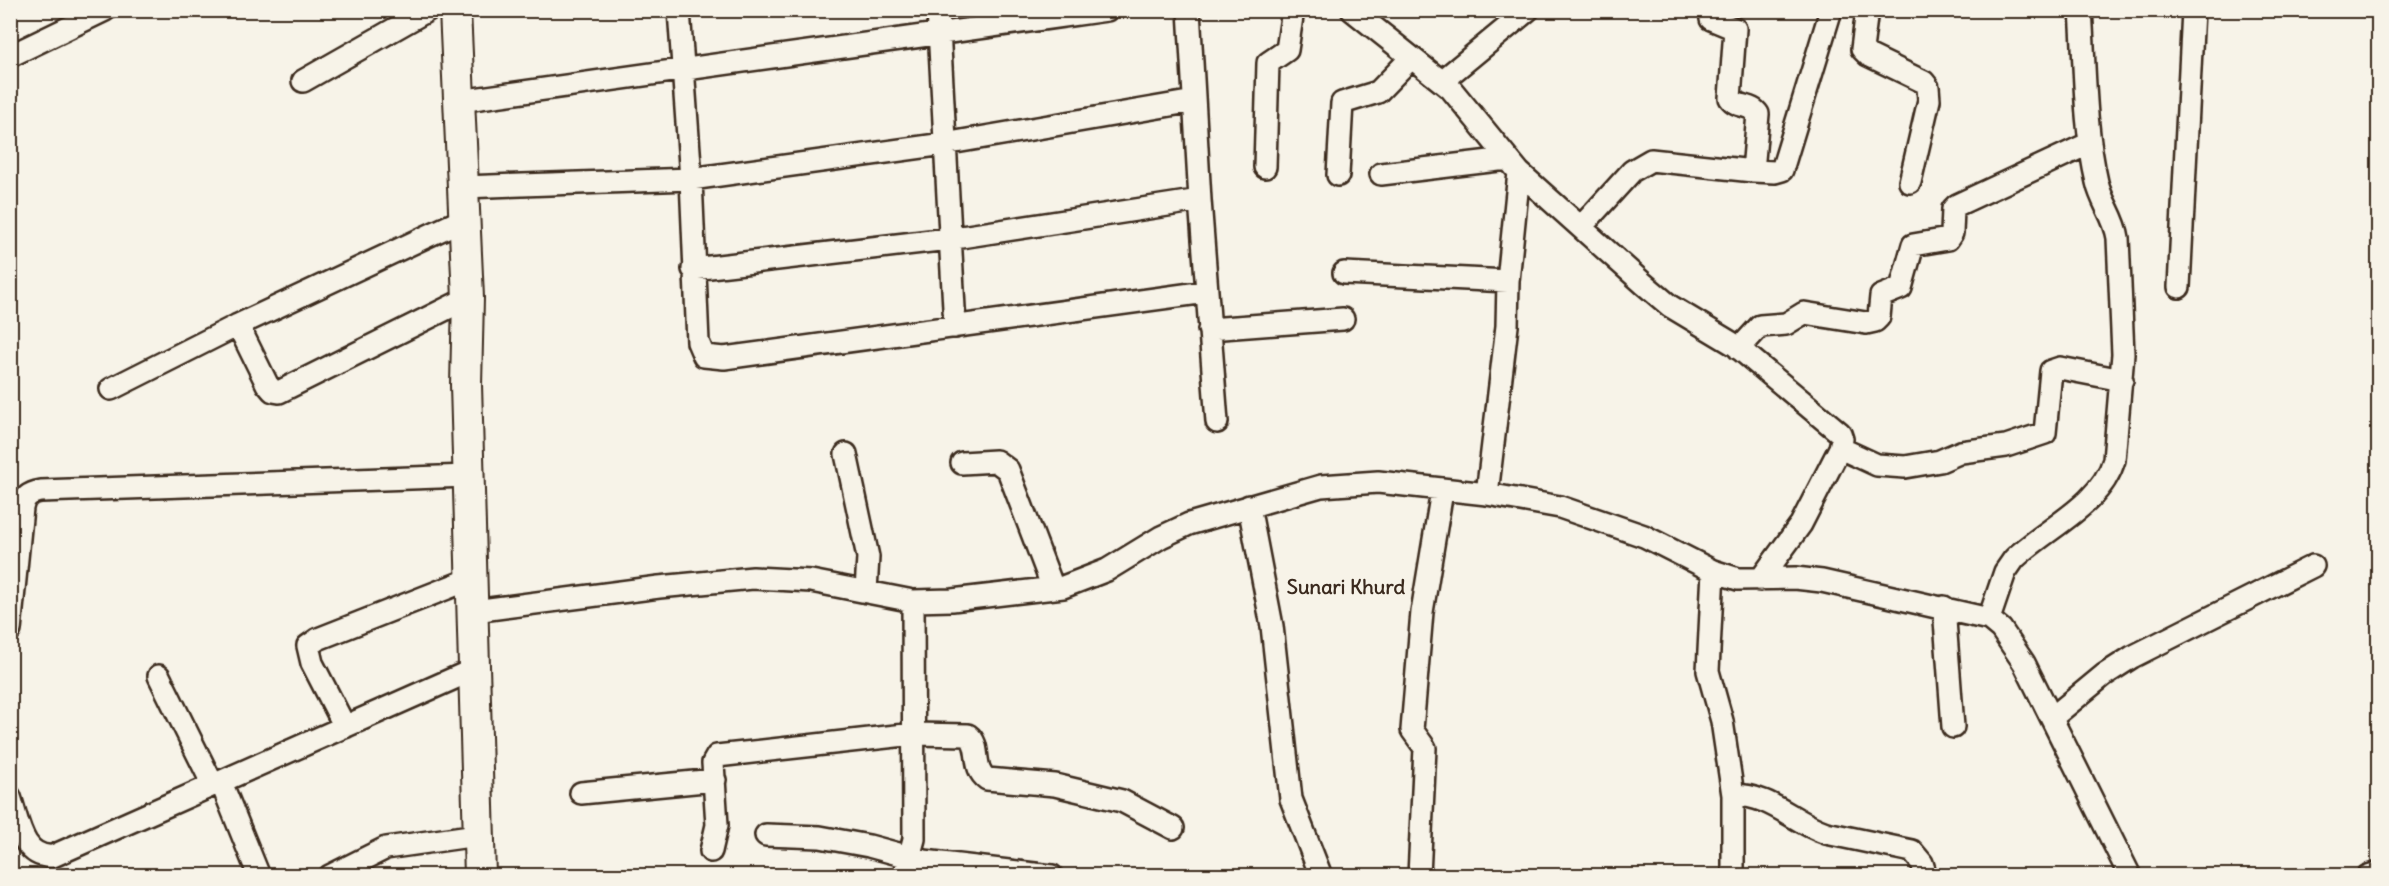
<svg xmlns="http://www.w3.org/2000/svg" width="2389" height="886" font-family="Delius,sans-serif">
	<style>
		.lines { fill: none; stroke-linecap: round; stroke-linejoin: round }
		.street-casing { stroke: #3b2a1e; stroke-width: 26 }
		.secondary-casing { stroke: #3b2a1e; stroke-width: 34 }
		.street { stroke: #f7f3e8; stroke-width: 21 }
		.secondary { stroke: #f7f3e8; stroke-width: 30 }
		.labels { text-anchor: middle; stroke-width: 6; stroke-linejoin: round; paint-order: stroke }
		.quarter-label { font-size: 20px; font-weight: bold; fill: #3b2a1e; stroke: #f7f3e8 }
	</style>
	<rect width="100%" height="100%" fill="#f7f3e8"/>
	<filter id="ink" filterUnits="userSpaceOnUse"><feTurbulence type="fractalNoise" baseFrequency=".0167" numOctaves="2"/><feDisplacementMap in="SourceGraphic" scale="12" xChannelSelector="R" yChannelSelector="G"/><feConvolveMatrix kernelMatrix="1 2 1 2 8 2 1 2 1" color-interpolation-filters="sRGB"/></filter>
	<g filter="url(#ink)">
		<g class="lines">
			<g class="street-casing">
				<path id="street" d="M679 10 691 179 698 342 704 356 724 358 1206 292
					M938 10 955 327
					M1189 10 1200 200 1217 422
					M1352 10 1451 89 1519 172 1644 284 1670 306 1735 345 1840 433 1842 439 1840 448 1801 524 1760 580
					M1710 10 1711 19 1735 29 1730 98C1737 108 1752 104 1758 114L1753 171
					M1867 10 1862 49 1868 55 1924 82 1928 87 1929 100 1910 182
					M10 56 105 10
					M303 81 428 10
					M1442 81 1528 10
					M459 101 1107 10
					M1265 167 1268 63 1287 50 1293 10
					M1381 174 1507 159
					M1338 175 1342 103 1378 92 1411 58
					M463 187 691 179 944 144 1194 101
					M1581 227 1632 171 1651 160 1753 171 1775 172 1782 170 1831 10
					M693 269 948 239 1200 200
					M1344 273 1508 281
					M2179 287 2193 10
					M238 325 267 384 273 391 279 392 468 298
					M1209 329 1343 319
					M1739 349 1760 326 1786 324 1804 313 1866 323 1875 321 1879 317 1881 296 1901 288 1913 245 1948 239 1952 233 1953 209 1957 205 2090 143
					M111 389 238 325 464 219
					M1840 448 1877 465 1905 467 1940 461 1961 452 2006 446 2045 433 2051 371 2060 368 2122 380
					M846 454 868 557 866 591
					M962 463 996 461 1008 470 1053 588
					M1487 494 1507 326 1508 281 1519 172
					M1249 506 1272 626 1291 799 1321 876
					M1713 571 1708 671 1722 721 1733 795V876
					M1944 607 1953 727
					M474 611 659 587 753 578 811 581 913 601 952 600 1063 587 1107 570 1161 537 1189 524 1321 486 1378 482 1487 494 1560 507 1644 536 1713 571 1738 579 1795 578 1822 581 1989 619 2001 629 2024 663 2130 876
					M1989 619 2005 572 2014 559C2046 528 2101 505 2114 460L2123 354 2118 238C2115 217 2101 202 2097 182 2084 126 2085 67 2081 10
					M10 630 22 508C24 497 29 493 41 491L468 476
					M159 676 213 785
					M2053 717 2104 675 2132 657 2313 566
					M345 727 312 663 308 646 318 639 473 578
					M221 782 259 876
					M581 793 715 780
					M1733 795C1772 795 1791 821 1826 833L1912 851 1922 863 1926 876
					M10 797C18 820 22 859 53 856L475 669
					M766 835 820 837 869 846 924 861 1052 876
					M711 851 717 825 713 763 717 756 914 734 968 735C982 745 971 768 987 779L1055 785 1122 801 1173 828
					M330 876 386 848 477 835
					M904 876 914 839 913 601
					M1419 876 1425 748 1412 730 1422 612 1442 491
					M2368 876 2378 873"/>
			</g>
			<g class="secondary-casing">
				<path id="secondary" d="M455 10 468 298 466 385 480 876"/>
			</g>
			<use href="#street" class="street"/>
			<use href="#secondary" class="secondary"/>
		</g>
	</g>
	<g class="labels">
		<g class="quarter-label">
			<text x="1346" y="594">Sunari Khurd</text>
		</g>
	</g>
	<rect width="2389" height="886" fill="none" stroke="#f7f3e8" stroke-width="36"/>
	<rect x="18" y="18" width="2353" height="850" fill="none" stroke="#3b2a1e" stroke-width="2" filter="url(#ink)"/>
</svg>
